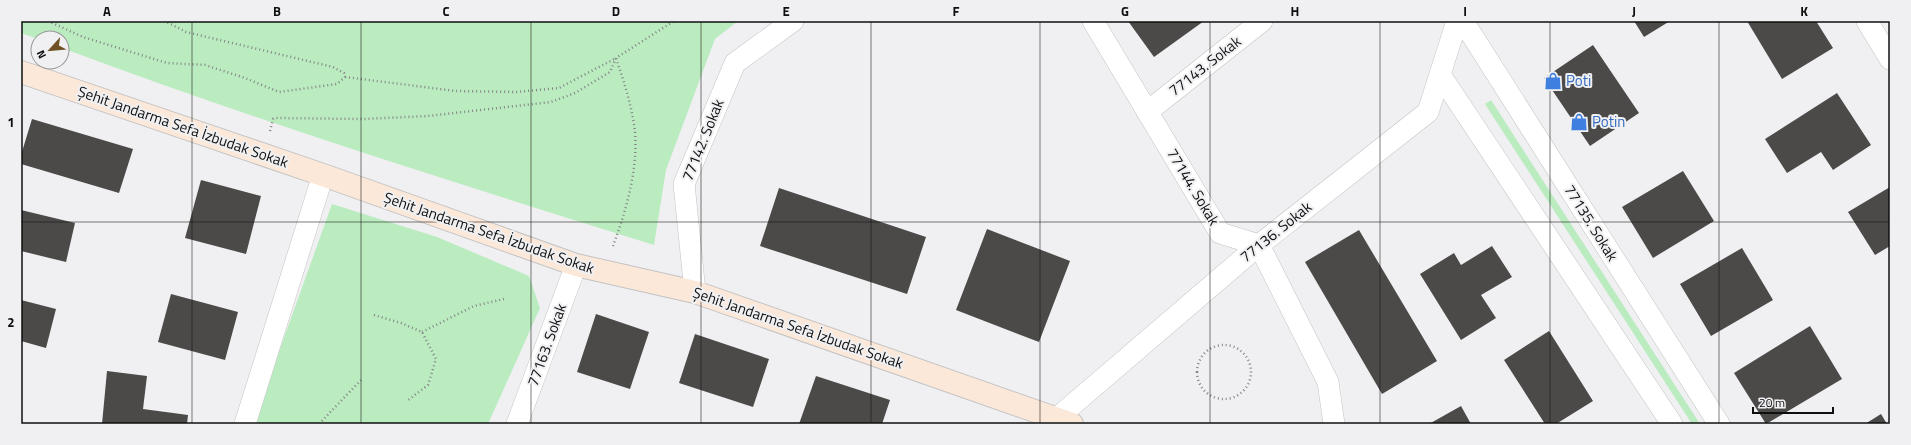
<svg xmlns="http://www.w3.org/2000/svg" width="1911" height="445" font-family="'Titillium Web',sans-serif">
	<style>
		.green { fill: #baecc0 }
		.building { fill: #4c4a49 }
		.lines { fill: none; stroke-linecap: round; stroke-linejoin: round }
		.street-casing { stroke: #c3c3c5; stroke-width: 22 }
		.secondary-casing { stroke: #c3c3c5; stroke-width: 24 }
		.path { stroke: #848485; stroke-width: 2.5; stroke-dasharray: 1 3; stroke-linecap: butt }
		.street { stroke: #fff; stroke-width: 21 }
		.secondary { stroke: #fbe8d8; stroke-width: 22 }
		.grid { fill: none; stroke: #0e0f0f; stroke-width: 1; stroke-opacity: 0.55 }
		.labels { text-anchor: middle; stroke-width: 4; stroke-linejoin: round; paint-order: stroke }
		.street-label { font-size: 15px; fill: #0e0f0f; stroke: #f0f0f2 }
		.shop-label { font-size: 15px; fill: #366cbe; stroke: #f0f0f2; text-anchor: start }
		.neatline { fill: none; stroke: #0e0f0f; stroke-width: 1.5 }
		.grid-label { font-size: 13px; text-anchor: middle; font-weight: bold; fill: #0e0f0f }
	</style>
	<rect width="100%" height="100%" fill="#f0f0f2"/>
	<path class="green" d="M21 21H738L715 39 666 170 654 245C456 183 257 121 62 48V38L38 39 21 33Z
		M1491 100 1700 424H1692L1485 104Z
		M332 204 437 237 529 276 540 308 488 424H253Z"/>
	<path class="building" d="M1128 21H1204L1154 57Z
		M1634 21H1670L1644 37Z
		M1747 21H1816L1833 48 1782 79Z
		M1593 45 1639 113 1590 146 1544 78Z
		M1837 93 1871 145 1833 170 1821 152 1787 173 1765 139Z
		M32 119 133 149 119 193 21 164V155Z
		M1683 171 1714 221 1653 258 1622 207Z
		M201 180 261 196 246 254 185 238Z
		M1890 187V246L1875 255 1848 212Z
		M779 188 926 237 907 294 760 246Z
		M21 210 75 223 66 262 21 251Z
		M987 229 1070 261 1039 342 956 310Z
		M1359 230 1437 361 1382 394 1305 262Z
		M1492 246 1512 277 1481 295 1496 318 1461 340 1420 274 1454 253 1461 265Z
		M1742 248 1773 300 1711 336 1680 284Z
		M171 294 238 312 225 360 158 342Z
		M21 300 56 309 46 348 21 341Z
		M596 314 649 332 630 389 577 372Z
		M1810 326 1842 379 1766 424 1734 373Z
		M1549 331 1593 401 1556 424H1545L1504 360Z
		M695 334 769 359 753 407 679 383Z
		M107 371 147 376 143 409 188 415 187 424H102Z
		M816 376 890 400 882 424H799Z
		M1461 406 1471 424H1429Z
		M1881 414 1887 424H1865Z"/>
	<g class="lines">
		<g class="street-casing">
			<path id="street" d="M1093 21 1220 233 1259 245 1328 382 1334 424
				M1463 21 1719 424
				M1867 21 1890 59
				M1441 76 1672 424
				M1147 112 1262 21
				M695 292 684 184 735 63 793 21
				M1056 419 1259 245 1428 112 1457 21
				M245 424 323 175
				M517 424 576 265"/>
		</g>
		<g class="secondary-casing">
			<path id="secondary" d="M21 72 323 175 576 265 695 292 1072 424"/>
		</g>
		<path class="path" d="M48 21 83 37 167 63 205 65 245 78 279 92 337 84 345 77 344 73 333 67 186 32 165 21
			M345 77 456 91 516 92 559 88 616 58C624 82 632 106 635 132 638 170 626 211 613 246
			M270 131 273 119 276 118 364 119 428 116 551 102 575 93 610 72 616 58 674 21
			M374 315 401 323 422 332 436 359 428 385 407 401
			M422 332 474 306 504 299
			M1197 372a27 27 0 1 1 54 0a27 27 0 1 1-54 0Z
			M319 424 361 380"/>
		<use href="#street" class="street"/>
		<use href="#secondary" class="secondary"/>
	</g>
	<path class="grid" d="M192 21V424M361 21V424M531 21V424M701 21V424M871 21V424M1040 21V424M1210 21V424M1380 21V424M1550 21V424M1719 21V424M21 222H1890"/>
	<defs>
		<g id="shop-bare" transform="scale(1.38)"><path d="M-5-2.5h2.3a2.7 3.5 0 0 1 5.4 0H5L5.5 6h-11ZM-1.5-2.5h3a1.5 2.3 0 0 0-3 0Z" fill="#3f7fe0" stroke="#f0f0f2" stroke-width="2.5" paint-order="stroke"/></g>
	</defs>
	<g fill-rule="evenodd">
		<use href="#shop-bare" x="1553" y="81"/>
		<use href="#shop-bare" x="1579" y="122"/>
	</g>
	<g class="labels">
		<g class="street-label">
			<text transform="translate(1205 66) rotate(-38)" y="5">77143. Sokak</text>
			<text transform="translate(183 127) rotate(19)" y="5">Şehit Jandarma Sefa İzbudak Sokak</text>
			<text transform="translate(703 140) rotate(-68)" y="5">77142. Sokak</text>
			<text transform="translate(1193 187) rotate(59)" y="5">77144. Sokak</text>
			<text transform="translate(1591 223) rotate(58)" y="5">77135. Sokak</text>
			<text transform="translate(1276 232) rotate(-39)" y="5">77136. Sokak</text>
			<text transform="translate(489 233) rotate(19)" y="5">Şehit Jandarma Sefa İzbudak Sokak</text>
			<text transform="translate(798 328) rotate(19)" y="5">Şehit Jandarma Sefa İzbudak Sokak</text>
			<text transform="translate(547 345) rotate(-70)" y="5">77163. Sokak</text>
		</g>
		<g class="shop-label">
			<text x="1566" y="86">Poti</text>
			<text x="1592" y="127">Potin</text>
		</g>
	</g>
	<rect width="1911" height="445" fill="none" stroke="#f0f0f2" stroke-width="44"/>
	<g transform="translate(50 50) rotate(243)"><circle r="19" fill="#f0f0f2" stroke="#969697"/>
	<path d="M0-3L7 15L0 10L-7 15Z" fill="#6f5126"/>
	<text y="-6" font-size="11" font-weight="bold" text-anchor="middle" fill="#0e0f0f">N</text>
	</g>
	<path d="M1753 407v6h80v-6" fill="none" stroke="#0e0f0f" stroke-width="2"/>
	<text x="1759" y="407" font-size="12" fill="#0e0f0f" stroke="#f0f0f2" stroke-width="3" paint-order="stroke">20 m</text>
	<rect x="22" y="22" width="1867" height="401" class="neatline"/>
	<g class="grid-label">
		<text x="107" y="16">A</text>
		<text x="277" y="16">B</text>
		<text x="446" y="16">C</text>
		<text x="616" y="16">D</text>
		<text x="786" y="16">E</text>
		<text x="956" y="16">F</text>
		<text x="1125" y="16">G</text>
		<text x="1295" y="16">H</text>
		<text x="1465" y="16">I</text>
		<text x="1634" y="16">J</text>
		<text x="1804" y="16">K</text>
		<text x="11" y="127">1</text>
		<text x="11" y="327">2</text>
	</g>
</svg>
